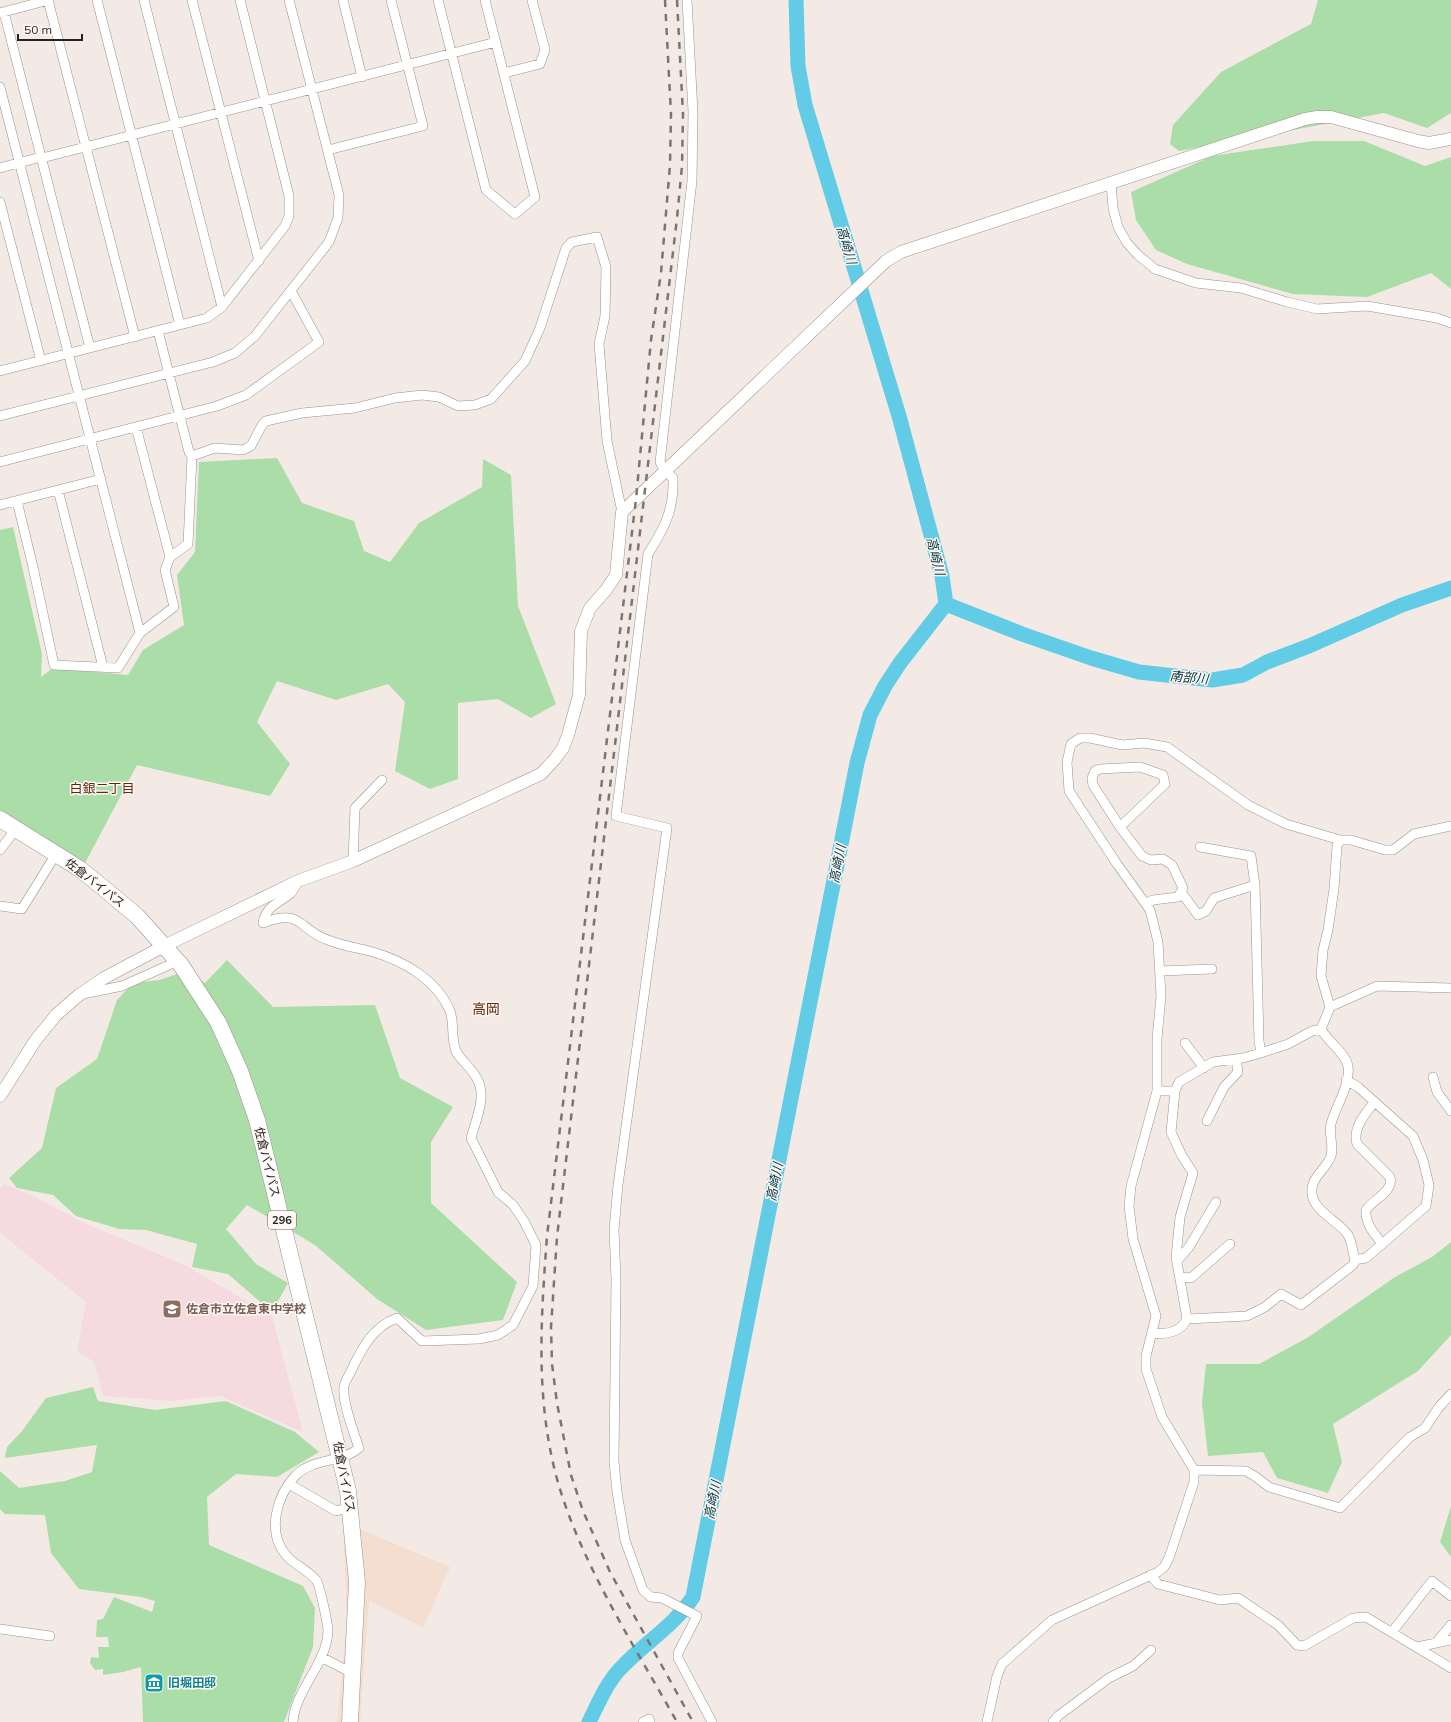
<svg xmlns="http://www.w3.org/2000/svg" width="1451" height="1722" font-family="Mulish,'Noto Sans JP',sans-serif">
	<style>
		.commercial { fill: #f3ded0 }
		.education { fill: #f5dae0 }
		.green { fill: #abdda8 }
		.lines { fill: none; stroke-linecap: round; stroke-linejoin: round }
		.river { stroke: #62cbe6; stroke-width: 15 }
		.street-casing { stroke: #9b928e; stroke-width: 10 }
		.secondary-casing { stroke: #9b928e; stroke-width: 13 }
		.highway-casing { stroke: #9b928e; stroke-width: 17 }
		.street { stroke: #fff; stroke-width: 9 }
		.secondary { stroke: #fff; stroke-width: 12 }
		.highway { stroke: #fff; stroke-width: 16 }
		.rail { stroke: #7b7572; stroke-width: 2.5; stroke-dasharray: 7 7; stroke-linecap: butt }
		.labels { text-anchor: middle; stroke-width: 3; stroke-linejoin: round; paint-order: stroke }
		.shield { fill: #fef8f5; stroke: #676261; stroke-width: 1 }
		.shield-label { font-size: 11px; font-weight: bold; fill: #262221 }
		.street-label { font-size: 12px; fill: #262221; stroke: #fef8f5 }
		.education-label { font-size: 12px; font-weight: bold; fill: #785e54; stroke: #fef8f5; text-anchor: start }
		.culture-label { font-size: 12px; font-weight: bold; fill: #0d838f; stroke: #fef8f5; text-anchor: start }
		.water-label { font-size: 13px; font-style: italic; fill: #023541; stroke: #fef8f5 }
		.neighbourhood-label { font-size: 13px; fill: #66260a; stroke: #fef8f5 }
		.quarter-label { font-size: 14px; fill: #66260a; stroke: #fef8f5 }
	</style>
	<rect width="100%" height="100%" fill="#f4eae5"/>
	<path class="commercial" d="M343 1522 450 1567 423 1627 369 1601 360 1722H337L347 1623Z"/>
	<path class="education" d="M4 1184 31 1195 84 1223 185 1265 272 1316 303 1432 220 1396 171 1401 103 1396 94 1362 77 1351 86 1302 0 1233V1189Z"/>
	<path class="green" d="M1318 0H1451V113L1427 128 1384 113 1179 151 1170 144 1173 125 1221 72 1311 24Z
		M1313 141H1364L1425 166 1451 157V289L1431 273 1367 297 1293 294 1187 264 1156 250 1136 220 1131 192 1212 156Z
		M277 458 302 503 354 521 364 551 390 562 419 523 482 487 483 459 511 475 518 606 556 704 531 718 498 699 458 703V779L430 789 395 771 405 702 388 684 336 700 277 681 257 722 290 764 270 796 137 765 84 865 0 814V530L13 527 42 654 41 677 53 668 128 675 143 650 184 625 177 575 195 552 199 462Z
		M227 960 273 1007 375 1005 400 1078 453 1107 431 1142V1203L517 1282 503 1320 426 1330 377 1299 315 1245 247 1205 226 1229 256 1264 288 1283 272 1312 228 1274 192 1267 197 1244 146 1230 119 1229 76 1216 53 1195 17 1188 9 1178 42 1148 56 1088 97 1059 117 1000 133 983 160 980 185 971 205 983Z
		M1451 1242V1335L1418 1371 1333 1424 1342 1462 1328 1493 1277 1478 1263 1452 1208 1456 1202 1403 1206 1364H1259L1307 1338 1395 1277 1432 1257Z
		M93 1387 98 1401 155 1410 226 1401 295 1432 319 1452 277 1477 236 1474 207 1497 209 1545 303 1586 315 1608 313 1647 284 1722H143L141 1667 123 1672 103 1675V1669L95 1670 90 1663 91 1657 99 1658 98 1647H109L108 1637H96L97 1620 103 1619 114 1597 152 1612 155 1601 141 1597 79 1589 51 1553 45 1515 5 1514 0 1509V1471L19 1488 65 1481 92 1472 97 1445 5 1458 7 1447 22 1431 46 1398Z
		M1451 1506V1557L1440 1542Z"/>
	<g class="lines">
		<path class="river" d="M946 604 1022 634 1091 658 1139 672 1212 680 1243 675 1267 662 1309 646 1402 605 1451 588
			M589 1722C598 1704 606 1684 620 1669 644 1643 673 1627 693 1597L857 763 870 715 885 686 900 663 946 604 942 576 899 416 805 105 798 66 796 0"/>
		<g class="street-casing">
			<path id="street" d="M48 0 135 337
				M97 0 180 325
				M144 0 222 307
				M192 0 259 261
				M343 0 362 77
				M438 0 486 190 515 214 535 197 485 0
				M687 0 693 112 692 181 660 462 665 471 673 478C674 510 665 527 648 554L616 816 667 828 618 1185 614 1230 616 1279 614 1461 617 1492 625 1540 643 1590 651 1597 662 1598 697 1616 678 1653V1658L712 1722
				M4 12 90 348
				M0 13 49 0
				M504 73 540 64 545 50 532 0
				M0 87 140 633
				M328 150 423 126 391 0
				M42 158 496 42
				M0 168 41 157
				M1111 183 1113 208 1118 227 1127 243 1138 255 1155 269 1196 283 1241 288 1287 302 1317 309 1367 306 1437 318 1451 323
				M0 202 41 361
				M158 331 189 452 192 456 215 448 243 450 251 446 262 425 266 421 302 413 355 408 395 398 422 395 439 397 458 406 475 405 491 399 525 361 540 328 566 248 572 242 597 237 606 267 605 316 599 344 607 441 622 512
				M0 371 207 318 222 307 285 226 289 216V196L240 0
				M0 416 213 362 235 353 255 336 329 242 338 218 339 195 289 0
				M136 427 170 557
				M0 462 217 406 246 395 319 342 291 291
				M58 490 103 667
				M17 501 33 567 54 665 118 668 140 633 174 607 165 570 170 557 188 544 192 456
				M0 505 101 479
				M1120 827 1165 784 1163 775 1140 767 1100 769 1095 771 1092 778 1093 785 1120 827 1142 856 1151 860 1163 859 1172 865 1183 888 1178 897 1153 900 1146 903
				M1200 847 1251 856 1255 885
				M0 850 16 829
				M353 861 355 808 382 780
				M1181 892 1198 915 1206 911 1214 898 1255 885 1259 1041 1261 1053
				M0 906 22 909 56 854
				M1160 971 1212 969
				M83 994 122 986 178 961
				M1330 1007 1321 976 1323 950 1328 930 1334 889 1337 846 1340 840H1351L1385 850H1393L1414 834 1451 826
				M1185 1043 1204 1068
				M1433 1077 1437 1092 1451 1111
				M1346 1080 1358 1087 1413 1136 1423 1160 1429 1185 1426 1206 1366 1258 1354 1260
				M1157 1091H1175L1179 1082 1213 1062 1243 1058 1261 1053 1288 1044 1312 1031 1321 1029 1330 1007 1377 986 1451 988
				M1375 1102C1365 1113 1352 1129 1357 1144L1390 1177C1394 1192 1373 1199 1366 1210 1365 1223 1374 1234 1382 1243
				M1207 1121 1224 1087 1238 1072 1236 1059
				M1177 1261 1189 1247 1216 1202
				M1180 1277 1191 1278 1230 1244
				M1187 1319 1247 1316 1265 1307 1281 1294 1301 1305 1353 1265 1355 1261C1353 1253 1352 1242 1348 1235 1339 1221 1314 1212 1312 1194 1310 1179 1323 1172 1329 1160 1336 1150 1328 1136 1331 1124 1335 1107 1351 1085 1348 1066 1345 1052 1327 1041 1321 1029
				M1152 1333C1166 1335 1181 1332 1187 1319L1176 1257 1180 1217 1193 1173 1182 1156 1171 1132 1175 1091
				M1194 1470 1246 1471 1256 1477 1269 1487 1340 1508 1410 1437 1425 1428 1439 1407 1451 1394
				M289 1484 336 1511 351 1507
				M1150 1575 1158 1584 1220 1600 1238 1598 1278 1625 1297 1645 1304 1646 1353 1618 1366 1617 1451 1668
				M0 1629 50 1636
				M1392 1632 1432 1581 1451 1596
				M1436 1643 1451 1625
				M1417 1647 1451 1640
				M321 1657 352 1673
				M293 1722C295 1690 326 1665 328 1632 328 1625 320 1585 316 1580 307 1569 294 1565 286 1555 266 1532 277 1495 296 1475 313 1458 342 1463 359 1448 354 1433 342 1402 344 1387 344 1383 348 1377 350 1373 361 1350 372 1327 397 1318L422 1341 479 1339 498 1335 513 1325 533 1286 536 1245 524 1221 513 1205 498 1192 471 1138C476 1119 488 1095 476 1077 471 1068 462 1061 457 1053 450 1040 455 1024 450 1011 437 980 404 961 373 952 358 948 343 946 328 940 297 929 303 908 263 923 266 905 280 903 291 893 294 890 296 885 298 881
				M643 1722 649 1719 650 1722
				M987 1722 997 1676 1002 1664 1052 1620 1158 1572 1164 1567 1169 1558 1194 1482V1470L1162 1417 1146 1369V1356L1156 1316 1133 1239 1129 1206 1131 1186 1157 1091V1039L1161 996 1158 942 1150 910 1117 864 1069 791 1067 762 1071 744 1080 738H1090L1122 745 1144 743 1167 747 1248 805 1286 824 1340 840
				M1053 1722 1058 1716 1109 1678 1133 1666 1151 1650"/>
		</g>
		<g class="secondary-casing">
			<path id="secondary" d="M0 1096 35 1041 56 1015 79 995 104 978 164 946 298 881 353 861 541 774 555 759 563 748 568 735 579 695 581 631 590 608 606 590 616 575 622 512 886 261 901 252 1305 119 1317 117H1331L1418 141 1429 143 1451 139"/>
		</g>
		<g class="highway-casing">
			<path id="highway" d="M0 819 80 869 101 886 137 916 181 965 218 1022 240 1071 257 1120 348 1491 357 1582 350 1722"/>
		</g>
		<use href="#street" class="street"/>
		<use href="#secondary" class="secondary"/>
		<use href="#highway" class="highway"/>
		<path class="rail" d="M665 0 671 114 670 165 661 273 651 340 636 499 547 1236C541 1318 535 1398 557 1479 580 1562 635 1647 677 1722
			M677 0 683 114 682 166 677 218 557 1237 551 1327 552 1364 557 1403 571 1475 583 1511 610 1572 693 1722"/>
	</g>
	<defs>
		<g id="school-square" transform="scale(1)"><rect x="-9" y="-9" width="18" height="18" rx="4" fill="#8d6e63" stroke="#fef8f5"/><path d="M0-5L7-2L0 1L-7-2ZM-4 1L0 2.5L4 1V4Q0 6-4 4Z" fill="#fff"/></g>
		<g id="museum-square" transform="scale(1)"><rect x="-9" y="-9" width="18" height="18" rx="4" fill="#0f9aa8" stroke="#fef8f5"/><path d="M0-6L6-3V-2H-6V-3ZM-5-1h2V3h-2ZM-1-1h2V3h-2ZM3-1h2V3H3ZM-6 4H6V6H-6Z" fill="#fff"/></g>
	</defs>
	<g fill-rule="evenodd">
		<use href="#school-square" x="172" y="1309"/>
		<use href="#museum-square" x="154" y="1683"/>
	</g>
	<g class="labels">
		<rect class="shield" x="268" y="1211" width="28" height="18" rx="3"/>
		<g class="shield-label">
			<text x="282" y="1224">296</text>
		</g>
		<g class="street-label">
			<text transform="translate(95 883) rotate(38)" y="4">佐倉バイパス</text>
			<text transform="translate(267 1162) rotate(76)" y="4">佐倉バイパス</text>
			<text transform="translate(344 1477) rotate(79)" y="4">佐倉バイパス</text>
		</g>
		<g class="education-label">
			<text x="186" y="1313">佐倉市立佐倉東中学校</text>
		</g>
		<g class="culture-label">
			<text x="168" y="1687">旧堀田邸</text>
		</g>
		<g class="water-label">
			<text transform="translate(847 245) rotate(73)" y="5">高崎川</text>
			<text transform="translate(936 556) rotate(76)" y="5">高崎川</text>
			<text transform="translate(1189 677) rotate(5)" y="5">南部川</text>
			<text transform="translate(837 864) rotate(-79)" y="5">高崎川</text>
			<text transform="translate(774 1182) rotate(-79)" y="5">高崎川</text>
			<text transform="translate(712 1500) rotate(-79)" y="5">高崎川</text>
		</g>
		<g class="neighbourhood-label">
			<text x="102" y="793">白銀二丁目</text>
		</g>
		<g class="quarter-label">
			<text x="486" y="1014">高岡</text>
		</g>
	</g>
	<path d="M18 34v6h64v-6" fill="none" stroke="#262221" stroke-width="2"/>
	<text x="24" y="34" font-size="12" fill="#262221" stroke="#fef8f5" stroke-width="3" paint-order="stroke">50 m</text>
</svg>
